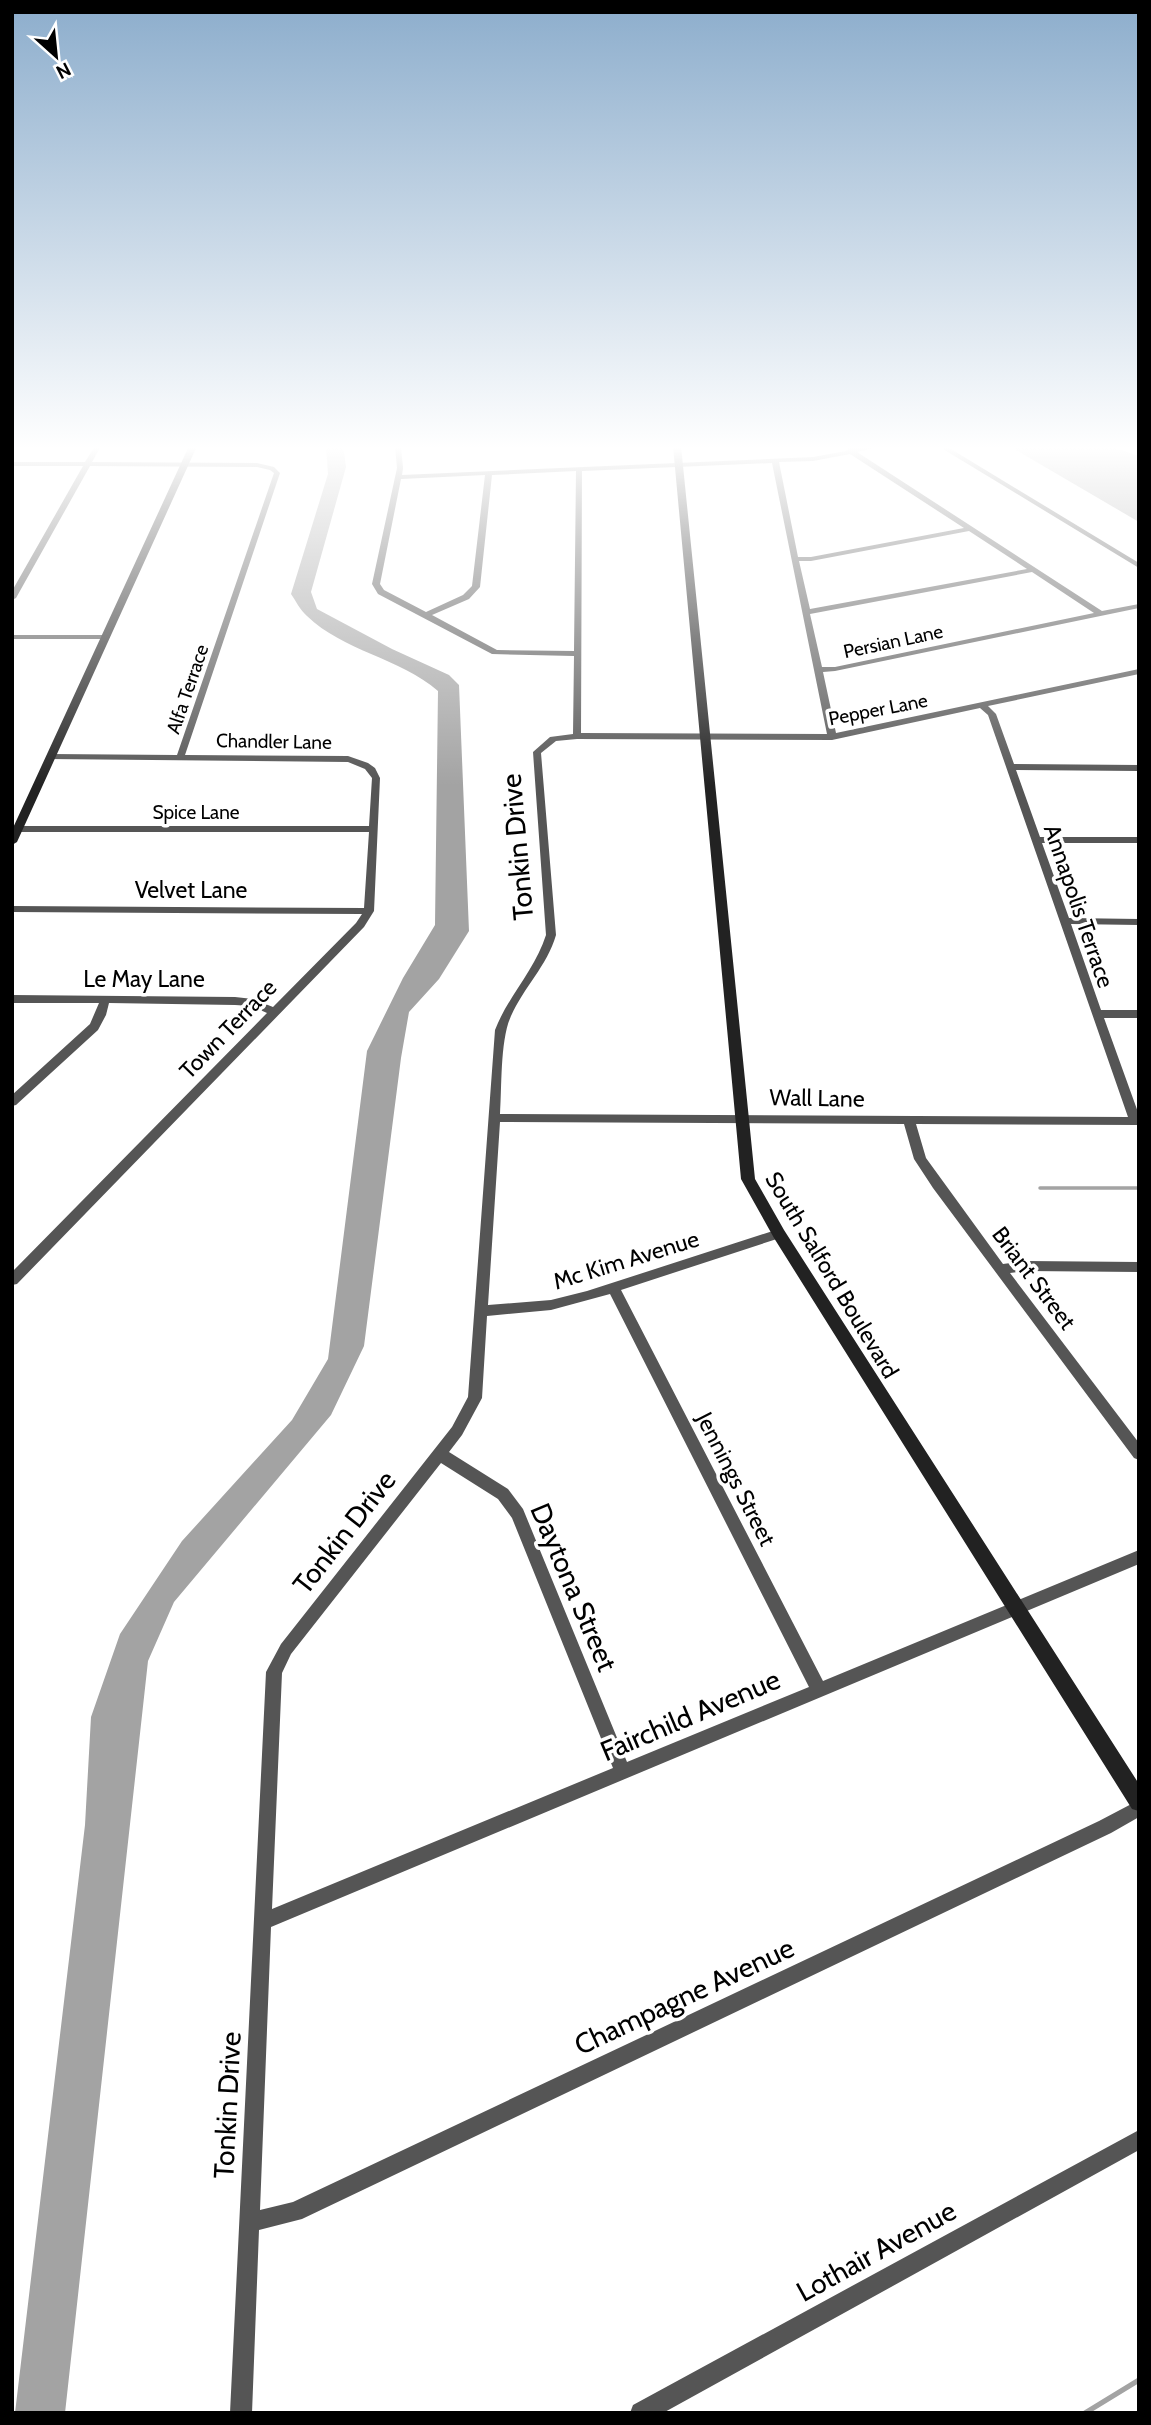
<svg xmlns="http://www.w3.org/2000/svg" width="1151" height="2425" font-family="Cabin,sans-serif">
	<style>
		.water { fill: #a3a3a3 }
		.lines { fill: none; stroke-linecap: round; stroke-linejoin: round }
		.stream-far1 { stroke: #a3a3a3; stroke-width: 3.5 }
		.stream { stroke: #a3a3a3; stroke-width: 5 }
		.street { fill: #555; fill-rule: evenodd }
		.secondary { fill: #222; fill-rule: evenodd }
		.labels { text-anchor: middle; stroke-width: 7; stroke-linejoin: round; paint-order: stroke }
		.far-street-label { font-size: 19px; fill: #000; stroke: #fff }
		.street-label { font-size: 23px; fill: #000; stroke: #fff }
		.near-street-label { font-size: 28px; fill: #000; stroke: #fff }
	</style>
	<rect width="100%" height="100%" fill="#fff"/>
	<path class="water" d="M326 446H343L346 467 311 592 317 609 392 649 449 675 459 685 469 931 439 979 409 1012 401 1058 364 1346 331 1415 174 1602 148 1661 65 2413H15L85 1825 91 1717 120 1634 182 1541 292 1420 328 1359 367 1051 403 978 435 925 438 691C400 658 343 651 307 616 300 610 296 601 291 594L328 474Z
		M1009 446H1109L1139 456V522Z"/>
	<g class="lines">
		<path class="stream-far1" d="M1040 1188H1139"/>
		<path class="stream" d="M1085 2413 1139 2380"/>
		<path class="street" d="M95 446H101L92 462 257 463 274 467 280 473 185 755 348 756 368 763 375 768 380 778 374 911 364 927 17 1284 12 1285V1272L267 1013 251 1006 235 1005 109 1003 106 1015 98 1030 16 1105 12 1106V1095L90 1024 99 1003H12V995L235 997 253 999 273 1007 356 923 362 914 12 912V906L364 908 369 832H18L13 829 18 826H369L372 778 365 769 348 762 48 759V755L51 754 177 755 274 473 270 470 257 467 90 466 16 598 12 600V591L83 466H12V462H85Z
			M395 446H401L403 468 402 475 813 457 846 451 849 448 882 446 857 452 1102 611 1139 604V608L835 671 823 672 836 733 1139 669V674L988 706 996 714 1014 764 1139 765V771L1016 770 1040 837H1139V843H1042L1069 918 1139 919V925L1071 924 1101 1010H1139V1018H1104L1139 1115V1125L916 1124 926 1158 1003 1264 1026 1261 1139 1262V1272L1026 1271 1010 1273 1139 1443V1460L1134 1458 933 1188 914 1159 904 1124 500 1122 488 1305 551 1300 587 1291 779 1229 783 1231 785 1234 783 1237 621 1290 823 1681 1139 1550V1564L271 1927 260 2210 293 2202 1099 1821 1139 1800V1817L1111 1833 302 2219 259 2230 252 2413H230L266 1672 281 1644 452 1427 468 1397 495 1030C508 996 535 970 546 935L533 752 550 737 573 734 574 656 492 654 378 594 372 584 397 468ZM850 454 964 528 811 557H798L779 462 813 461ZM772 463 827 734 581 733 582 471ZM576 471 574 651 497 650 432 615 469 599 480 587 492 475ZM485 475 472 586 463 595 426 612 384 590 380 584 401 479ZM969 531 1027 569 810 609 799 561H811ZM1032 572 1094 613 835 667H822L810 614ZM980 708 988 715 1128 1117 500 1114C502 1087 500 1040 511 1016 524 987 547 966 556 935L541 753 556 741 577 739 832 740ZM610 1294 809 1687 627 1762 523 1509 508 1489 449 1452 462 1435 482 1398 487 1316 551 1310ZM441 1463 498 1499 512 1518 613 1768 272 1909 282 1673 291 1654Z
			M938 446H946L1139 563V568Z
			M12 635H106L110 637 106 639H12Z
			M1139 2130V2150L663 2413H630L633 2405Z"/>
		<path class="secondary" d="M189 446H197L17 842 12 845V830Z
			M673 446H681L755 1179 784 1230 1139 1784V1811L1132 1809 774 1238 741 1179Z"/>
	</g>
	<linearGradient id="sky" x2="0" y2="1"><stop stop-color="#8cadcc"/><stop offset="0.57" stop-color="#fff"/><stop offset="1" stop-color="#fff" stop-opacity="0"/></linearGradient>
	<rect width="1151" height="786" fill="url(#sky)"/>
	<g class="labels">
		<g class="far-street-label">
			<text transform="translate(893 641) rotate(-12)" y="7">Persian Lane</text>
			<text transform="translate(187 689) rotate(-71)" y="7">Alfa Terrace</text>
			<text transform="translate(878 709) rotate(-11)" y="7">Pepper Lane</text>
			<text transform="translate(274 741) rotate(1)" y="7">Chandler Lane</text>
			<text x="196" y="819">Spice Lane</text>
		</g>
		<g class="street-label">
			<text x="191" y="898">Velvet Lane</text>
			<text transform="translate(1079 906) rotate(71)" y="8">Annapolis Terrace</text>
			<text x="144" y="987">Le May Lane</text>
			<text transform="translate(228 1029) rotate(-46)" y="8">Town Terrace</text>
			<text transform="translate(817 1098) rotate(1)" y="8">Wall Lane</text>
			<text transform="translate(626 1260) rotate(-17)" y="8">Mc Kim Avenue</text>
			<text transform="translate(832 1275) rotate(59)" y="8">South Salford Boulevard</text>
			<text transform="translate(1034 1278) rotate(53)" y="8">Briant Street</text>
			<text transform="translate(736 1479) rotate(63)" y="8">Jennings Street</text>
		</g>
		<g class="near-street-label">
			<text transform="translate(517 847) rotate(-95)" y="10">Tonkin Drive</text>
			<text transform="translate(344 1532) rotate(-52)" y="10">Tonkin Drive</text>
			<text transform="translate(574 1587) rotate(67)" y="10">Daytona Street</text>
			<text transform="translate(690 1715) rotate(-23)" y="10">Fairchild Avenue</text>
			<text transform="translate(684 1996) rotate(-25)" y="10">Champagne Avenue</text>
			<text transform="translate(227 2105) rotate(-87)" y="10">Tonkin Drive</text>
			<text transform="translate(876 2251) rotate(-29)" y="10">Lothair Avenue</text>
		</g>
	</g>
	<rect width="1151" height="2425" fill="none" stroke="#000000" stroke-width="28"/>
	<g transform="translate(56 56) rotate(153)" stroke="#ffffff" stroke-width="5" paint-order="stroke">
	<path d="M0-5L12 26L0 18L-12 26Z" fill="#000000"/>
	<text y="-10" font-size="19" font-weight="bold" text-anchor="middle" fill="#000000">N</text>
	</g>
</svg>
